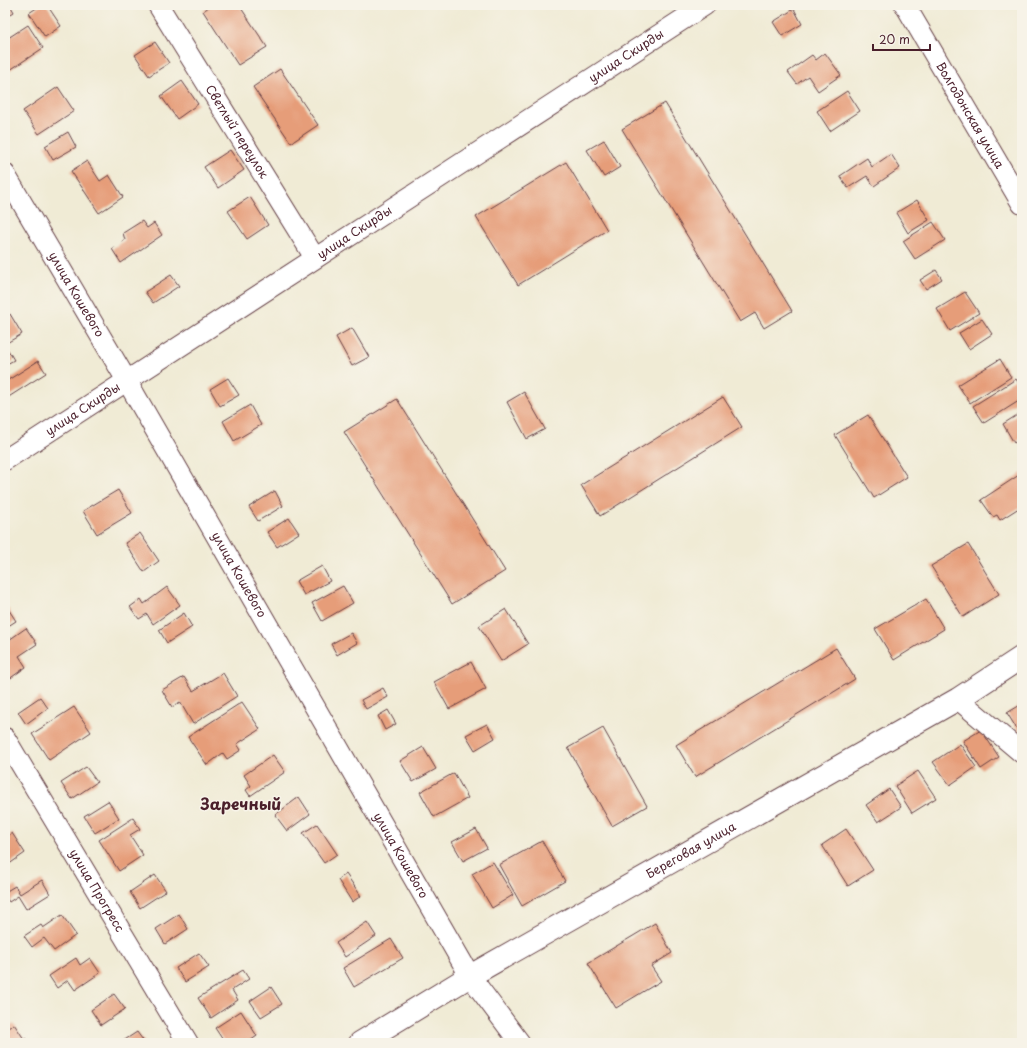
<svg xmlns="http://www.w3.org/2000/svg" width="1027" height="1048" font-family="'Playpen Sans',sans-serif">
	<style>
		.building { fill: #e69d79 }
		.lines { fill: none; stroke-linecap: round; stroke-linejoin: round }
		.minor-casing { stroke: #633e44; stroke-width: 22 }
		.secondary-casing { stroke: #633e44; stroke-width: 24 }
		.minor { stroke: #fff; stroke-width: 20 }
		.secondary { stroke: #fff; stroke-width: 22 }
		.labels { text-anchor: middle; stroke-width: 3; stroke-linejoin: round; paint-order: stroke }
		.street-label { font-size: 12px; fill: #4a1f2b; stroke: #f7f3e8 }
		.district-label { font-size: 16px; font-weight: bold; fill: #4a1f2b; stroke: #f7f3e8 }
	</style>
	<rect width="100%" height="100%" fill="#f7f3e8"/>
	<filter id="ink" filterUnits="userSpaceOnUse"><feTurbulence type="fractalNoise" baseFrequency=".025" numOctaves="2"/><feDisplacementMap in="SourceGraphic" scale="8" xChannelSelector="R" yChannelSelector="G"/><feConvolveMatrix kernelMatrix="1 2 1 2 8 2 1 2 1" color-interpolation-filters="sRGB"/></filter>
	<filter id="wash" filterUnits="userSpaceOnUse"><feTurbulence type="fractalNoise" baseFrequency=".012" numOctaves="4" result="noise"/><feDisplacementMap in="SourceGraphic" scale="16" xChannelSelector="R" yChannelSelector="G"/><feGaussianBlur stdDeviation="0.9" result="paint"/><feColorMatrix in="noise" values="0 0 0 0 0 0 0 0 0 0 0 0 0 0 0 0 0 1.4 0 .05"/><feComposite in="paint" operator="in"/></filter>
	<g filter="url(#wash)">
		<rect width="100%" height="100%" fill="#f0ebd5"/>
		<g id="blocks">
			<path class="building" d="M5 5H10L14 12 5 18Z
				M41 5H47L61 26 45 37 29 13Z
				M212 5H239L267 47 238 65 203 11Z
				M794 9 802 24 782 36 773 22Z
				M28 25 43 48 7 72 5 69V40Z
				M155 42 169 63 149 76 135 55Z
				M825 53 841 75 818 91 808 76 797 84 788 72 812 55 816 60Z
				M280 69 318 125 291 143 253 87Z
				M182 81 198 104 177 119 161 96Z
				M58 87 74 111 39 134 23 111Z
				M847 91 860 111 830 131 817 111Z
				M665 103 792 311 764 328 755 313 740 322 622 129Z
				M68 132 76 147 53 160 45 146Z
				M604 140 620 167 604 177 587 150Z
				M230 150 244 170 218 188 204 167Z
				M891 154 900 168 874 186 867 176 848 188 840 176 867 158 872 167Z
				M87 161 100 181 109 175 123 197 99 213 71 171Z
				M566 162 607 230 518 285 476 217Z
				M250 197 268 225 247 239 228 211Z
				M917 200 929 220 908 233 896 213Z
				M142 221 147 228 154 223 162 235 121 263 112 249 125 240 123 233Z
				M933 222 945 240 915 259 903 241Z
				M936 270 942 279 926 289 920 280Z
				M171 275 179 286 153 303 145 292Z
				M965 292 979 313 950 331 937 309Z
				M10 314 22 334 5 344V317Z
				M982 319 992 334 969 349 959 333Z
				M352 328 369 357 352 366 336 337Z
				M8 350 14 360 5 365V352Z
				M1000 359 1011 377 970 403 958 385Z
				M38 361 46 373 7 398 5 394V382Z
				M228 378 239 395 220 406 210 389Z
				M1016 379 1022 388V399L984 423 973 406Z
				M524 392 545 429 527 439 507 402Z
				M723 397 742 427 600 516 581 485Z
				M397 399 505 571 452 604 344 432Z
				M250 405 261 425 234 441 223 421Z
				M1022 412V438L1014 443 1003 424Z
				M868 415 907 477 874 498 835 435Z
				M1022 473V506L1000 520 997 515 993 517 981 500Z
				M118 490 132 513 97 534 83 511Z
				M275 491 283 506 258 521 249 507Z
				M289 518 299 533 277 547 267 532Z
				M140 533 159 561 144 572 125 543Z
				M968 544 999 594 963 617 931 566Z
				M322 566 330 581 304 595 296 581Z
				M343 586 353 603 322 621 312 603Z
				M167 587 180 605 153 624 147 614 139 619 130 607 141 599 144 604Z
				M926 599 944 629 894 660 875 629Z
				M5 604 16 621 5 628Z
				M506 609 528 644 501 661 479 626Z
				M184 613 192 627 167 643 159 630Z
				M26 628 37 644 19 656 26 667 5 682V637L6 636 9 640Z
				M351 633 357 643 337 655 331 644Z
				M836 648 855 679 695 777 676 745Z
				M471 662 486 689 449 709 434 682Z
				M223 673 237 696 193 724 180 702 172 707 162 690 184 677 193 691Z
				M383 688 388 697 366 709 361 700Z
				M40 697 48 708 26 724 18 712Z
				M242 702 260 729 237 744 241 750 227 759 223 753 207 765 188 737Z
				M1022 704V733L1020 734 1007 713Z
				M74 707 91 732 49 760 32 734Z
				M388 710 396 724 385 730 378 716Z
				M487 724 495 738 475 750 466 735Z
				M603 728 647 806 612 826 568 748Z
				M981 730 999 757 981 769 963 741Z
				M960 744 976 767 950 785 933 762Z
				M423 747 436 769 413 782 400 761Z
				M273 755 285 772 250 796 246 790 251 786 244 775Z
				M86 767 97 782 72 799 61 783Z
				M918 771 936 798 912 813 895 786Z
				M454 773 468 798 434 817 420 792Z
				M889 789 901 807 878 822 866 805Z
				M299 797 310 814 287 831 275 815Z
				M108 801 119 818 95 833 84 816Z
				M133 818 140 829 130 835 143 855 119 871 99 840Z
				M317 824 337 854 324 863 303 833Z
				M476 829 487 848 463 861 452 842Z
				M846 829 873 870 848 886 822 845Z
				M12 833 25 853 5 867V838Z
				M542 841 565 881 522 906 499 865Z
				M493 862 513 895 492 908 472 874Z
				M346 874 361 896 352 902 338 880Z
				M155 875 166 891 140 908 130 892Z
				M42 880 50 894 26 909 18 896 9 902 5 896V892L15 886 20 894Z
				M179 914 188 929 165 944 156 929Z
				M62 915 76 935 54 951 44 938 32 947 24 936 41 925 43 928Z
				M367 922 376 936 345 957 336 943Z
				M655 923 672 953 651 966 661 981 616 1008 588 963Z
				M391 939 403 958 354 987 343 968Z
				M199 953 209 967 185 982 176 968Z
				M76 958 80 965 90 958 100 973 75 990 68 980 57 988 49 976Z
				M243 970 249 979 232 990 238 1000 211 1018 198 998Z
				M271 987 282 1004 261 1017 250 1001Z
				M114 994 125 1009 101 1025 91 1010Z
				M241 1011 257 1036 247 1043H225L215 1028Z
				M14 1024 24 1039 26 1038 30 1043H5V1030Z
				M137 1032 145 1043H120Z"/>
		</g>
	</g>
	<g filter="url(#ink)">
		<use href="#blocks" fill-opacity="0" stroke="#633e44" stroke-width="1"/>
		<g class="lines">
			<g class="minor-casing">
				<g id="minor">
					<path id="s1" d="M158 5 315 258"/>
					<path id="s2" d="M905 5 1022 204"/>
					<path id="s3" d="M5 174 127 381 470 976 520 1043"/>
					<path id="s4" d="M5 460 705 5"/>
					<path d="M958 699 1022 753"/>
					<path id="s5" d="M5 738 188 1043"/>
				</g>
			</g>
			<g class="secondary-casing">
				<g id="secondary">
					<path id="s6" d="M360 1043 470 976 958 699 1022 657"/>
				</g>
			</g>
			<use href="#minor" class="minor"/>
			<use href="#secondary" class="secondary"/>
		</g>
	</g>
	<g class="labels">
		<g class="street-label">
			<text dy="4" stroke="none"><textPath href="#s4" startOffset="741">улица Скирды</textPath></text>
			<text dy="4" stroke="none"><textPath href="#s2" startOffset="128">Волгодонская улица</textPath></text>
			<text dy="4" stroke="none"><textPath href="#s1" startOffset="149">Светлый переулок</textPath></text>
			<text dy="4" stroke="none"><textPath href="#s4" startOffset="417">улица Скирды</textPath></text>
			<text dy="4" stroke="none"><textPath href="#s3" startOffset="140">улица Кошевого</textPath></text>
			<text dy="4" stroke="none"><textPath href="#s4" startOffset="93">улица Скирды</textPath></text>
			<text dy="4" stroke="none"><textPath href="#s3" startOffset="464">улица Кошевого</textPath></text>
			<text dy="4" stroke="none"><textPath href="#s6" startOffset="383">Береговая улица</textPath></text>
			<text dy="4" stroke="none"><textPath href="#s3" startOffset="788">улица Кошевого</textPath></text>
			<text dy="4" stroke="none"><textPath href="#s5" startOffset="178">улица Прогресс</textPath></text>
		</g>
		<g class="district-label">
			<text x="241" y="810">Заречный</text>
		</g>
	</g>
	<rect width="1027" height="1048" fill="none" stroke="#f7f3e8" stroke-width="20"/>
	<path d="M873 44v6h57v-6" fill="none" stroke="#4a1f2b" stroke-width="2"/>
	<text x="879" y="44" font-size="12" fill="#4a1f2b" stroke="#f7f3e8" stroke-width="3" paint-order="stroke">20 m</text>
</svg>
